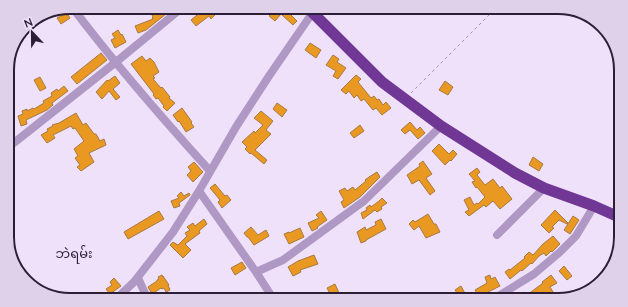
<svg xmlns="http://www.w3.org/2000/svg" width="628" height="307" font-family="'Nunito Sans','Noto Sans Myanmar',sans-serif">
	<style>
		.building { fill: #e99822; stroke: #a87941 }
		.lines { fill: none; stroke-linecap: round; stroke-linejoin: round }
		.path { stroke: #a395ad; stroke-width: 1; stroke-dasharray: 3 3; stroke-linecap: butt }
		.minor { stroke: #b098c4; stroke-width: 8 }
		.highway { stroke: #703795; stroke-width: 11 }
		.labels { text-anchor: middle; stroke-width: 3; stroke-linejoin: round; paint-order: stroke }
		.quarter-label { font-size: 13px; fill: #2c1e36; stroke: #efe1fa }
		.rim { fill: none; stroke: #2c1e36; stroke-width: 2 }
	</style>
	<rect width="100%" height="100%" fill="#efe1fa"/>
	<path class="building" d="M277 7H283L297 21 293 25 281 14 275 21 269 16Z
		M209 8 215 15 211 19 209 16 196 26 191 20 202 11 204 13Z
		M64 9 70 18 61 24 57 18 63 15 61 10Z
		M163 9 166 14 146 30 138 33 135 26 153 19 152 18 153 17 152 15Z
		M118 30 121 35 122 34 126 42 115 48 111 40 115 38 112 34Z
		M310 43 321 50 316 58 305 50Z
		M101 53 107 60 77 84 71 77Z
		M333 55 339 59 337 62 346 68 338 79 333 76 336 71 326 65Z
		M142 56 146 61 150 58 154 62 159 72 153 76 155 78 153 79 161 88 162 87 170 97 169 98 175 103 167 111 163 107 164 106 158 98 156 99 153 95 154 94 131 64Z
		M356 75 361 79 358 82 371 98 374 96 377 100 379 99 383 105 386 102 391 108 382 115 376 108 373 110 364 99 361 101 357 95 354 98 349 91 346 94 341 90Z
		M115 76 120 83 113 89 120 97 116 100 109 91 102 99 96 92 107 80 108 81Z
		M40 77 46 88 40 91 34 80Z
		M445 81 453 87 448 95 439 90Z
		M64 86 68 91 52 103 53 105 47 110 26 120 27 124 21 126 18 116 23 114 22 111 27 109V111L33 108 34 109 44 103 43 101 52 96 51 93 57 89 58 91Z
		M277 103 287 110 282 117 273 109Z
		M182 108 192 122 191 123 194 127 186 132 179 121 178 122 173 115Z
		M261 111 273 121 266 130 271 134 255 150 267 160 264 164 251 153 250 154 245 149 247 147 242 142 254 131 255 133 263 125 254 118Z
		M76 113 83 125 86 123 94 134H96L100 141 104 139 106 145 89 153 94 162 81 171 77 167 80 165 75 158 78 156 74 149 84 141 75 128 73 129 71 126 53 135 55 138 47 143 41 135 48 131 47 129 53 126 52 125 59 123Z
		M410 122 417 130 420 127 425 133 418 139 410 130 405 134 401 130Z
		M360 125 364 131 354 138 350 133Z
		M439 144 449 154 453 150 457 154 451 161 450 160 445 165 432 151Z
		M533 157 543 164 539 171 529 165Z
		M423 161 432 174 426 178 435 191 430 195 419 180 412 184 407 175 420 166 419 164Z
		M194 162 203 172 193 182 187 175 191 171 188 167Z
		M477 168 480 172 477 175 485 185 493 179 500 188 502 186 512 199 500 209 493 201 486 207 484 205 469 216 465 212 469 210 464 200 470 197 474 205 477 203 478 204 485 197 477 187 476 188 472 182 475 181 469 174Z
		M377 172 380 177 360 197 344 208 341 202 344 200 339 191 345 188 347 191 353 187 355 190 366 181 365 180 369 177Z
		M215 184 225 196 227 195 231 200 222 208 218 202 220 200 210 188Z
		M181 192 184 196 189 193 190 195 179 203 180 206 174 208 171 201 179 198 177 196Z
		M382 198 387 203 381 207 382 209 377 212 375 210 363 219 361 213 367 210 366 208 370 205 371 207 379 201Z
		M555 210 568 223 567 224 559 220 552 227 554 228 549 233 541 225Z
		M159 211 164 219 128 239 124 232Z
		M321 211 327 220 317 227 318 228 312 231 308 223 319 218 316 215Z
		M428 214 434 224H436L440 232 426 238 419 226 414 230 409 224 413 220 415 222Z
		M573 216 579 220 570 234 564 230Z
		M204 219 207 224 199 231 200 233 185 244 191 250 183 258 170 245 173 242 178 245 187 236 185 233 190 230 187 227 193 223 195 226Z
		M381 219 386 229 366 240V241L361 243 357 232 365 227 366 230 376 225 375 222Z
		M251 227 258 235 266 230 269 236 254 245 248 237H247L244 233Z
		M300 228 304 237 289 244 284 234 289 232V233Z
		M553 236 560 244 552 252 551 251 546 256 544 253 539 256 532 264 531 263 522 271 521 270 510 279 505 272 509 269 510 270 525 258 524 257 529 252 533 255 543 244Z
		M314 255 318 264 300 270 301 272 293 276 288 267 298 261Z
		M242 262 246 268 235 275 231 268Z
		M564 266 572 276 567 280 559 271Z
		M162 275 163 277V276L169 285H168L170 290 166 292 164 288 162 289 161 288 152 294 148 287 157 281V280L159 279 158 277Z
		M490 275 491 279 495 277 500 286 486 293 487 294 480 298 475 290 487 283 485 277Z
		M551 275 557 283 550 287 558 300H520L522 298 520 295 525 292 527 295 543 283 542 282Z
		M114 278 121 286 110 294 106 289 112 285 110 282Z
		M335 284 339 293 331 296 327 288Z
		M461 286 467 297 462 300 455 290Z"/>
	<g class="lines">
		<path class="path" d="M411 93 497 7"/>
		<path class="minor" d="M72 7C115 64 162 118 210 171
			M7 147 15 142 116 62 183 7
			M199 191 256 272 274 300
			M497 235 544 188
			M256 272 283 260 364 201 441 126
			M138 278 148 300
			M115 300 134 282 173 232 199 191 236 127 269 76 313 12
			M492 300 534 274 560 252 576 236 594 206"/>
		<path class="highway" d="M307 7 382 82 441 126 515 173 544 188 594 206 621 218"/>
	</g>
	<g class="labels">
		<g class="quarter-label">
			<text x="74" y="258">ဘဲရမ်း</text>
		</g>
	</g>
	<path d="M0 0H628V307H0ZM70 14H558A56 56 0 0 1 614 70V237A56 56 0 0 1 558 293H70A56 56 0 0 1 14 237V70A56 56 0 0 1 70 14Z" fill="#dfd1ea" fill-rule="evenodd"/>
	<path class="rim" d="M70 14H558A56 56 0 0 1 614 70V237A56 56 0 0 1 558 293H70A56 56 0 0 1 14 237V70A56 56 0 0 1 70 14Z"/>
	<g transform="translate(32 32) rotate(338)" stroke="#efe1fa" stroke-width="3" paint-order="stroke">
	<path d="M0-3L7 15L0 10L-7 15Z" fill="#2c1e36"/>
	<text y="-6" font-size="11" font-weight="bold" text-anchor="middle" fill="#2c1e36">N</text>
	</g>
</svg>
